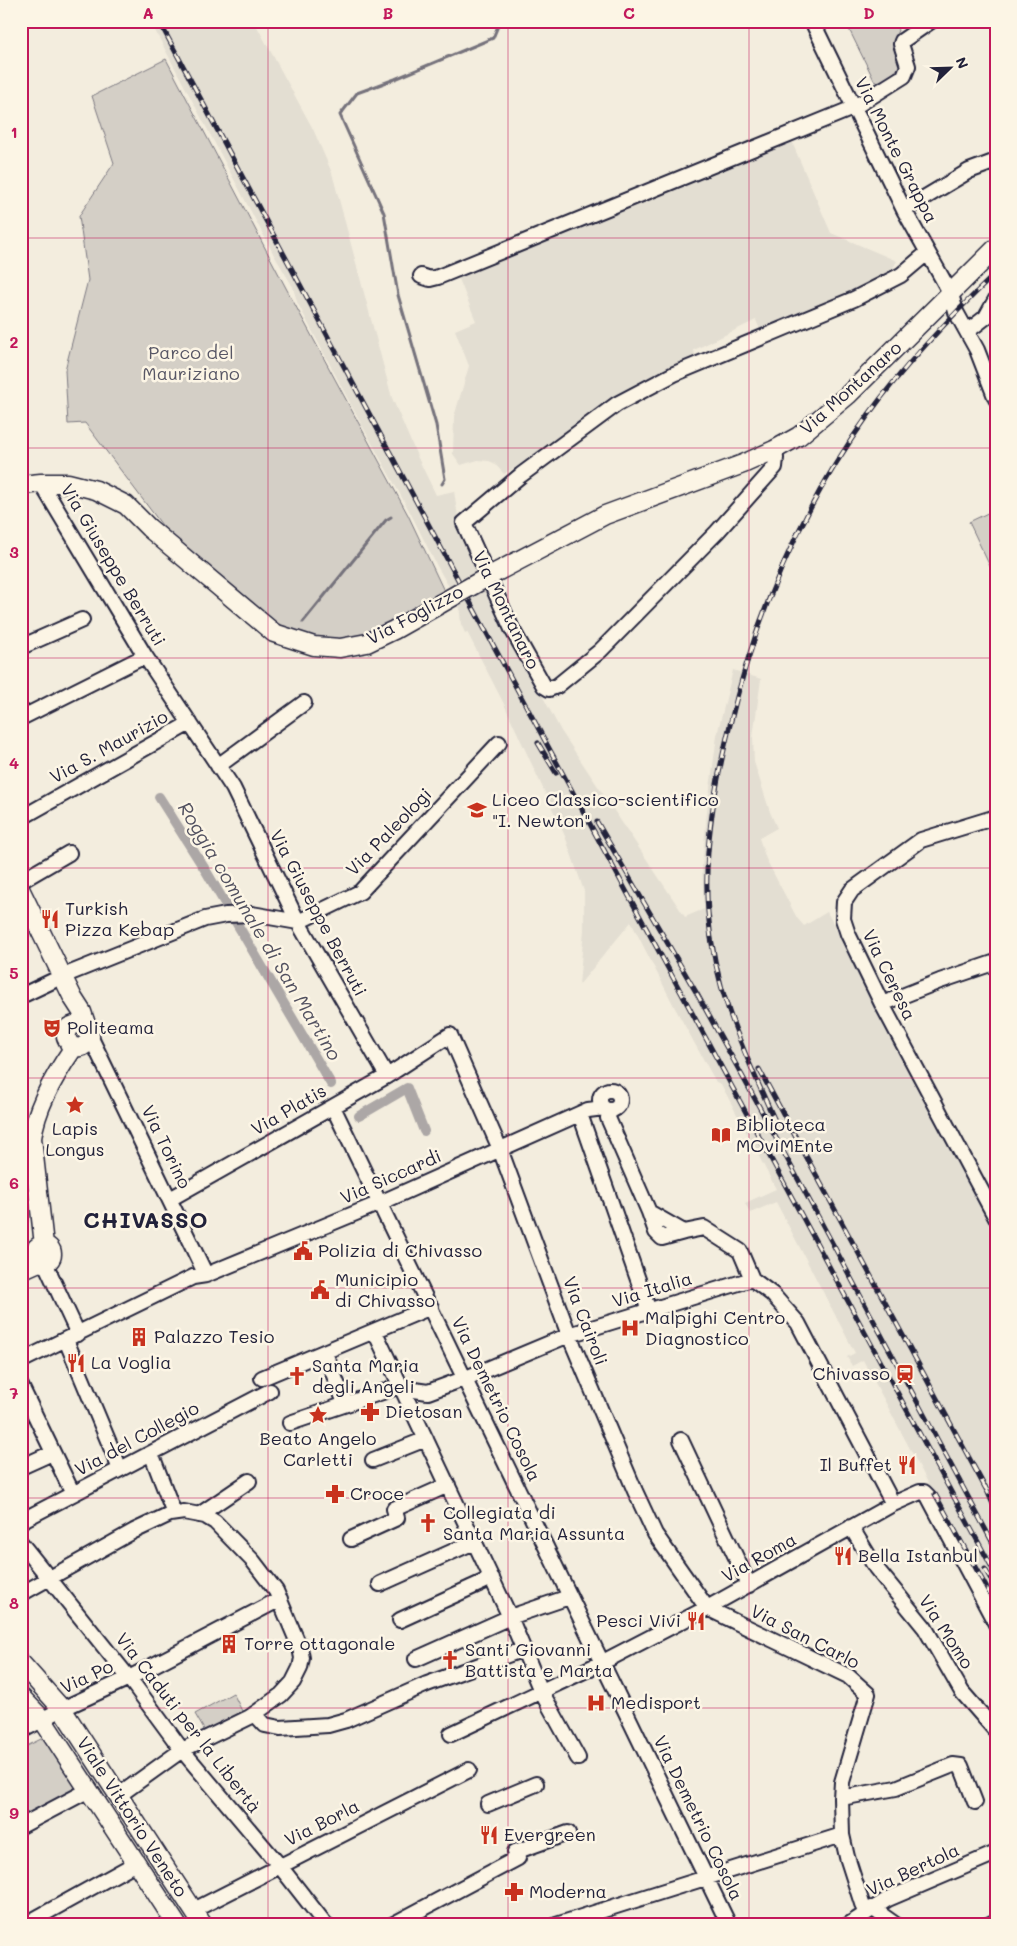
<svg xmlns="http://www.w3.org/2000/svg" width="1017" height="1946" font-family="Mali,sans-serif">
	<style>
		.built { fill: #e3ded2 }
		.green { fill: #d4cfc6; stroke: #7b7880 }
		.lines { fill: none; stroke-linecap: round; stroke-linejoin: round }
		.stream { stroke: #75727b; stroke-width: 3 }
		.canal { stroke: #aca7a6; stroke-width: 10 }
		.minor-casing { stroke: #22223b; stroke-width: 18 }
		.major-casing { stroke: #22223b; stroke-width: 21 }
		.minor { stroke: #fcf5e5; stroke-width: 14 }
		.major { stroke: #fcf5e5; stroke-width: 18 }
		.rail-casing { stroke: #22223b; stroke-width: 5 }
		.rail { stroke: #fcf5e5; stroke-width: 3; stroke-dasharray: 9; stroke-linecap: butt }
		.major-bridge-casing { stroke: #22223b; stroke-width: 21; stroke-linecap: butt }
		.major-bridge { stroke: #fcf5e5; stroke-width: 18 }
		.grid { fill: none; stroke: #c2185b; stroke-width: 1; stroke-opacity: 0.55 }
		.labels { text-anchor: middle; stroke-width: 5; stroke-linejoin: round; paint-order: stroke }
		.street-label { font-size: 18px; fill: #22223b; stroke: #fcf5e5 }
		.park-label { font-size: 18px; fill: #575665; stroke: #fcf5e5 }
		.poi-label { font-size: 18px; fill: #22223b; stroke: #fcf5e5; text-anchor: start }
		.water-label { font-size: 19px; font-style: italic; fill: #525160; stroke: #fcf5e5 }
		.district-label { font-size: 22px; font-weight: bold; letter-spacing: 1px; fill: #22223b; stroke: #fcf5e5 }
		.neatline { fill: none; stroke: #c2185b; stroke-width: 2 }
		.grid-label { font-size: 16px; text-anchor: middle; font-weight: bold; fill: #c2185b }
	</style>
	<rect width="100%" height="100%" fill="#f3edde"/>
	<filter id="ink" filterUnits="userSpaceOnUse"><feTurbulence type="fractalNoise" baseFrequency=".02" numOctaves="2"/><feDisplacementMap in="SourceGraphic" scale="10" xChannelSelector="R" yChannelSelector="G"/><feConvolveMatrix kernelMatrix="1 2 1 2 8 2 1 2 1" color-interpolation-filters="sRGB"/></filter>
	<g filter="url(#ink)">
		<path class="built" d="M150 21H254L313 129 332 173 392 398 417 456 436 495 454 491 460 530 472 563 561 731 685 917 704 909 702 868 707 812 717 735 733 670 761 679 753 737 754 762 770 812 777 828 759 838 766 859 797 918 804 926 827 912 996 1226V1611L863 1360 852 1366 847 1357 855 1353 776 1202 750 1213 745 1203 776 1189 721 1084 716 1082 675 1008 631 922 579 985 584 929V891L565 836 504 704 467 632 465 633 461 624 459 604 437 566 411 514 359 420 297 302 293 287 274 255Z
			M791 140 831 233 897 261 890 273 829 306 761 332 756 320 694 350 695 355 612 399 529 459 504 474 494 463 489 461 478 460 461 465 453 454 454 417 469 366 455 330 476 321 457 274Z"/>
		<path class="green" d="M845 21H894L898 30 894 40 901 63C896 73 886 81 875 82Z
			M166 59 286 288 408 515 445 593 375 636 331 644 280 628 168 533 85 423 68 424 65 370 88 280 79 216 114 163 92 96Z
			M996 509V579L969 522Z
			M233 1693 243 1713 206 1733 195 1714Z
			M49 1735 84 1785 21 1817V1749Z"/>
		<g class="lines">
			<path class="stream" d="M442 484 445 479 436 425 398 295 384 213 340 115 357 93 395 79 493 38 500 21
				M303 622 386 520 391 517"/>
			<path class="canal" d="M159 797 206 871 331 1084
				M359 1116 407 1088 424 1131"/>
			<g class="minor-casing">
				<path id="minor" d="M812 21 904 210 951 294 956 312 977 350 996 399
					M904 210 969 171 996 161
					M421 276 430 279 438 277 853 108 904 76 908 66 901 44 902 41 931 21
					M968 331 986 317 996 299
					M774 450 776 458 775 467 717 532 600 651 557 686 549 689 544 686 512 629 464 523 521 475 617 404 674 374 854 299 901 275 927 253
					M41 483 145 656 233 788 298 922 387 1076
					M21 647 82 620
					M21 718 145 656
					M218 766 304 703
					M996 817 921 840 852 890 844 902 843 919 848 934 882 1004 996 1218
					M21 818 190 723
					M21 881 69 853
					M21 996 63 976 205 919 226 915 252 914 298 922 360 892 499 743
					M882 1004 940 981 996 962
					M90 1036 206 1275
					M600 1100a10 10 0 1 1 20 0a10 10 0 1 1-20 0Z
					M333 1107 729 1925
					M610 1110 608 1118 649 1212 684 1232 704 1228 740 1251 752 1279
					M580 1114 649 1311
					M170 1199 387 1076 450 1035 500 1149 569 1335 635 1491 655 1534 707 1608 848 1676 868 1694 842 1782 841 1798 842 1835 847 1857 865 1913
					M649 1212 656 1232 662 1238 684 1232
					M45 1263 78 1334
					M375 1332 510 1617 541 1691 578 1758
					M66 1340 120 1469
					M325 1353 345 1403
					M21 1361 193 1277 206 1275 380 1203 588 1110 604 1108
					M262 1378 431 1307
					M21 1386 73 1494
					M400 1386 414 1390 428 1392 466 1378 569 1335 752 1279 772 1294 798 1323 893 1504
					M290 1423 400 1386
					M681 1440 749 1585
					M151 1453 174 1513
					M373 1460 426 1439
					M21 1467 52 1453
					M199 1515 249 1481
					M21 1521 270 1391
					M851 1527 876 1568 925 1628 962 1692 996 1731
					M351 1539 397 1518 394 1509 448 1485
					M21 1543 129 1678 182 1750 279 1865 326 1925
					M380 1584 474 1542
					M21 1594 134 1531 170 1514 184 1512 205 1516 215 1522 253 1561 276 1591 300 1648 302 1658 300 1668 293 1682 281 1695 250 1717 182 1750 118 1796
					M400 1620 492 1578
					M416 1659 510 1617 569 1597
					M255 1714 265 1725 280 1728 328 1725 346 1720 427 1684 524 1649
					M21 1731 62 1709 129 1678 280 1599
					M451 1734 601 1663 707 1608 893 1504 920 1492H924L928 1496 996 1624
					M841 1798 896 1788 953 1765 961 1766 975 1802
					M488 1804 536 1784
					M21 1826 89 1790
					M515 1852 568 1833
					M872 1908 896 1925
					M194 1910 469 1770
					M24 1925 136 1863
					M392 1925 518 1858
					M556 1925 842 1835
					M848 1925 888 1899 996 1853
					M988 1925 996 1921"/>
			</g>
			<g class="major-casing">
				<path id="major" d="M21 485 41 483H68L96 490 126 505 149 528 274 633 314 646 340 648 367 643 394 630 440 604
					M491 575 605 515 743 464 774 450 799 436 848 395 996 248
					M21 891 73 998 82 1012 90 1036C87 1047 80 1050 70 1045L66 1037 69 1027 79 1023 87 1027
					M44 1245 32 1138C36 1107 56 1073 74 1047
					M34 1254a9 9 0 1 1 18 0a9 9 0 1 1-18 0Z
					M21 1270 39 1262
					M21 1663 62 1709 203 1925
					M21 1697 42 1719 177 1925"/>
			</g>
			<use href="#minor" class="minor"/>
			<use href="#major" class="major"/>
			<g class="rail-casing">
				<path id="rail" d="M159 21 477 615 996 1575
					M538 743 556 773
					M597 822 696 992 761 1110 996 1549
					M759 1069 987 1491
					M776 1123C744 1052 714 991 708 912 703 853 714 790 728 733 754 620 800 509 869 414 906 363 950 317 996 273
					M985 1486 996 1511
					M935 1494 996 1605
					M985 1569 996 1588"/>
			</g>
			<use href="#rail" class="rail"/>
			<g class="major-bridge-casing">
				<path id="major-bridge" d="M440 604 491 575"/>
			</g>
			<use href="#major-bridge" class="major-bridge"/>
		</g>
	</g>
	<path class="grid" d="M268 21V1925M508 21V1925M749 21V1925M21 238H996M21 448H996M21 658H996M21 868H996M21 1078H996M21 1288H996M21 1498H996M21 1708H996"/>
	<defs>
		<g id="school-bare" transform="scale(1.5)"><path d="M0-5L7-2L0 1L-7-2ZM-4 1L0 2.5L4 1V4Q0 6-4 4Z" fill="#c8321e" stroke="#fcf5e5" stroke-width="2.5" paint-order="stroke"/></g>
		<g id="restaurant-bare" transform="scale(1.5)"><path d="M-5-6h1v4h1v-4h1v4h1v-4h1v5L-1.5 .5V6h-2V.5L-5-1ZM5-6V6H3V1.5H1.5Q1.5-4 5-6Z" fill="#c8321e" stroke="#fcf5e5" stroke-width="2.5" paint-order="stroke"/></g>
		<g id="theatre-bare" transform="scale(1.5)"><path d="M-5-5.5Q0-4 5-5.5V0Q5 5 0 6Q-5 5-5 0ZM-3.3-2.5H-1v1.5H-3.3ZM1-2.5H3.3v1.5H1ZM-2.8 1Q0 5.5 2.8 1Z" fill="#c8321e" stroke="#fcf5e5" stroke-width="2.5" paint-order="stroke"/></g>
		<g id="sight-bare" transform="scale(1.5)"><path d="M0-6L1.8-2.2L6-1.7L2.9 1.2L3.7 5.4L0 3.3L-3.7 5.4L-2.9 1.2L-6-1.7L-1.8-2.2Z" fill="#c8321e" stroke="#fcf5e5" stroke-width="2.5" paint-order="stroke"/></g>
		<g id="library-bare" transform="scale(1.5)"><path d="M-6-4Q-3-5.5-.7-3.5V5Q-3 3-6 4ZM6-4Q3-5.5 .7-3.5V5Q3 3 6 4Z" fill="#c8321e" stroke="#fcf5e5" stroke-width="2.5" paint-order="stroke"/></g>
		<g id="civic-bare" transform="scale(1.5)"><path d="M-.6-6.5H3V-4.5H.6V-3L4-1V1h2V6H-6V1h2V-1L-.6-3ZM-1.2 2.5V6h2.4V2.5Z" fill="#c8321e" stroke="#fcf5e5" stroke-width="2.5" paint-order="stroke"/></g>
		<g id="hospital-bare" transform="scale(1.5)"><path d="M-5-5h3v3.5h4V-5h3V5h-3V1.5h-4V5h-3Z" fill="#c8321e" stroke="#fcf5e5" stroke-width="2.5" paint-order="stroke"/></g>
		<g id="building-bare" transform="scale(1.5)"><path d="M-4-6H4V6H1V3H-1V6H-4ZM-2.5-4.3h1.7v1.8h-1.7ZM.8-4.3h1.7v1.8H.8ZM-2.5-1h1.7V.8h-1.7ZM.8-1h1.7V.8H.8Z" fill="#c8321e" stroke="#fcf5e5" stroke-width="2.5" paint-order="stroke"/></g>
		<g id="station-bare" transform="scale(1.5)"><path d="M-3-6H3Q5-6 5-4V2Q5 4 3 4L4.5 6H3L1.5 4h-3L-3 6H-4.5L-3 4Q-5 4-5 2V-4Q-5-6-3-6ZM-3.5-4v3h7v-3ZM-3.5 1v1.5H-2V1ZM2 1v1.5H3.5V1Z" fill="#c8321e" stroke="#fcf5e5" stroke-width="2.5" paint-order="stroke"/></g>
		<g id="church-bare" transform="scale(1.5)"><path d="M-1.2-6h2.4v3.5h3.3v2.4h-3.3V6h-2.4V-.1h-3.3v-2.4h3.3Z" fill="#c8321e" stroke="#fcf5e5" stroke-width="2.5" paint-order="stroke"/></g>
		<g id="pharmacy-bare" transform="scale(1.5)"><path d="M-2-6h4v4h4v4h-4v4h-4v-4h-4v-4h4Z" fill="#c8321e" stroke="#fcf5e5" stroke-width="2.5" paint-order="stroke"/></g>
	</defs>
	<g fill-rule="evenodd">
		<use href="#school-bare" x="477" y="810"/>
		<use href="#restaurant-bare" x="50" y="919"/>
		<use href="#theatre-bare" x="52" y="1028"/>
		<use href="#sight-bare" x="75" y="1105"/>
		<use href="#library-bare" x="721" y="1135"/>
		<use href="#civic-bare" x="303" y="1251"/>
		<use href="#civic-bare" x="320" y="1290"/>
		<use href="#hospital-bare" x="630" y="1328"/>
		<use href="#building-bare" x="139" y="1337"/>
		<use href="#restaurant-bare" x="76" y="1363"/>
		<use href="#station-bare" x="905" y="1374"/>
		<use href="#church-bare" x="297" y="1376"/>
		<use href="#pharmacy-bare" x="370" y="1412"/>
		<use href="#sight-bare" x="318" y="1415"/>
		<use href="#restaurant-bare" x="907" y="1465"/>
		<use href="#pharmacy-bare" x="335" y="1494"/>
		<use href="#church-bare" x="428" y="1523"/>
		<use href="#restaurant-bare" x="843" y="1556"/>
		<use href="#restaurant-bare" x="696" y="1621"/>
		<use href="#building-bare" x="229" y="1644"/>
		<use href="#church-bare" x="450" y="1660"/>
		<use href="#hospital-bare" x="596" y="1703"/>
		<use href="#restaurant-bare" x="489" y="1835"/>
		<use href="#pharmacy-bare" x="514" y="1892"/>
	</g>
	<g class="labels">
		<g class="street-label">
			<text transform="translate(896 150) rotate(63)" y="6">Via Monte Grappa</text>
			<text transform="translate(851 388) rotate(-42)" y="6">Via Montanaro</text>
			<text transform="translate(113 565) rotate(59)" y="6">Via Giuseppe Berruti</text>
			<text transform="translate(506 610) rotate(64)" y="6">Via Montanaro</text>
			<text transform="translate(415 615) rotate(-28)" y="6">Via Foglizzo</text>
			<text transform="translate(109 747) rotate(-29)" y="6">Via S. Maurizio</text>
			<text transform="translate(389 832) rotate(-46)" y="6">Via Paleologi</text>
			<text transform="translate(318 913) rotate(62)" y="6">Via Giuseppe Berruti</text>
			<text transform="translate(889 975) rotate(64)" y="6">Via Ceresa</text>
			<text transform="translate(289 1110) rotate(-30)" y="6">Via Platis</text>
			<text transform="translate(166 1147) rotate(64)" y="6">Via Torino</text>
			<text transform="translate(391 1177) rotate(-24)" y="6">Via Siccardi</text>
			<text transform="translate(652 1290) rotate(-17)" y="6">Via Italia</text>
			<text transform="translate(585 1321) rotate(69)" y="6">Via Cairoli</text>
			<text transform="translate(496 1399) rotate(64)" y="6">Via Demetrio Cosola</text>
			<text transform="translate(137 1439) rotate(-28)" y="6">Via del Collegio</text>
			<text transform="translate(759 1558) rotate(-29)" y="6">Via Roma</text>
			<text transform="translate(946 1632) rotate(57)" y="6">Via Momo</text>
			<text transform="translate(805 1637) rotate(27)" y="6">Via San Carlo</text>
			<text transform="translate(87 1677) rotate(-25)" y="6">Via Po</text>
			<text transform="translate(188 1723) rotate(52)" y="6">Via Caduti per la Libertà</text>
			<text transform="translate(132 1817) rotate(57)" y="6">Viale Vittorio Veneto</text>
			<text transform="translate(698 1818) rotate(64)" y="6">Via Demetrio Cosola</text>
			<text transform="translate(322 1823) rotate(-27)" y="6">Via Borla</text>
			<text transform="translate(913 1870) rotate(-25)" y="6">Via Bertola</text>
		</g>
		<g class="park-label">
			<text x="191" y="359">Parco del<tspan x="191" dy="21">Mauriziano</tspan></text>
		</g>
		<g class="poi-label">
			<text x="492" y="806">Liceo Classico-scientifico<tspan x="492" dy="21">"I. Newton"</tspan></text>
			<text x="65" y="915">Turkish<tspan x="65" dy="21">Pizza Kebap</tspan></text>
			<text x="67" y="1034">Politeama</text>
			<text x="736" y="1131">Biblioteca<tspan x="736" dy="21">MOviMEnte</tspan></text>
			<text x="75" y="1135" text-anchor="middle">Lapis<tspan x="75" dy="21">Longus</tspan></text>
			<text x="318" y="1257">Polizia di Chivasso</text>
			<text x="335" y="1286">Municipio<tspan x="335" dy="21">di Chivasso</tspan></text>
			<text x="645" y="1324">Malpighi Centro<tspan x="645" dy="21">Diagnostico</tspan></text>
			<text x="154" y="1343">Palazzo Tesio</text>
			<text x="91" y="1369">La Voglia</text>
			<text x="312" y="1372">Santa Maria<tspan x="312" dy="21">degli Angeli</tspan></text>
			<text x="890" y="1380" text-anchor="end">Chivasso</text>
			<text x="385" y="1418">Dietosan</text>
			<text x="318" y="1445" text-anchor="middle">Beato Angelo<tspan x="318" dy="21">Carletti</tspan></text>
			<text x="892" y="1471" text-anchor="end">Il Buffet</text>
			<text x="350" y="1500">Croce</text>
			<text x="443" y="1519">Collegiata di<tspan x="443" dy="21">Santa Maria Assunta</tspan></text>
			<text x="858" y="1562">Bella Istanbul</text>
			<text x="681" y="1627" text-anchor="end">Pesci Vivi</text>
			<text x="244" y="1650">Torre ottagonale</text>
			<text x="465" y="1656">Santi Giovanni<tspan x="465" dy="21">Battista e Marta</tspan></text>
			<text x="611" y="1709">Medisport</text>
			<text x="504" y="1841">Evergreen</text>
			<text x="529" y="1898">Moderna</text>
		</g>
		<g class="water-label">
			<text transform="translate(260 931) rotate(59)" y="7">Roggia comunale di San Martino</text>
		</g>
		<g class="district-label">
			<text x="146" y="1228">CHIVASSO</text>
		</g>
	</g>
	<rect width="1017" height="1946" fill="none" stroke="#fcf5e5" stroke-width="55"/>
	<g transform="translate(950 68) rotate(67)" stroke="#fcf5e5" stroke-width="4" paint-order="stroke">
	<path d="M0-4L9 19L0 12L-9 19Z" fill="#22223b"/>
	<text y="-8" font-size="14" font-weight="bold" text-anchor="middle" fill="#22223b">N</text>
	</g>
	<rect x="28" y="28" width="962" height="1890" class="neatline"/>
	<g class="grid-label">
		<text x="148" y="19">A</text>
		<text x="388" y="19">B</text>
		<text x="629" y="19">C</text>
		<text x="869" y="19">D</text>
		<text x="14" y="138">1</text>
		<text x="14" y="348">2</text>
		<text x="14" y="558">3</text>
		<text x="14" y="769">4</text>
		<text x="14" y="979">5</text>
		<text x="14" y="1189">6</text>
		<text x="14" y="1399">7</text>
		<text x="14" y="1609">8</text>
		<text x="14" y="1819">9</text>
	</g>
</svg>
